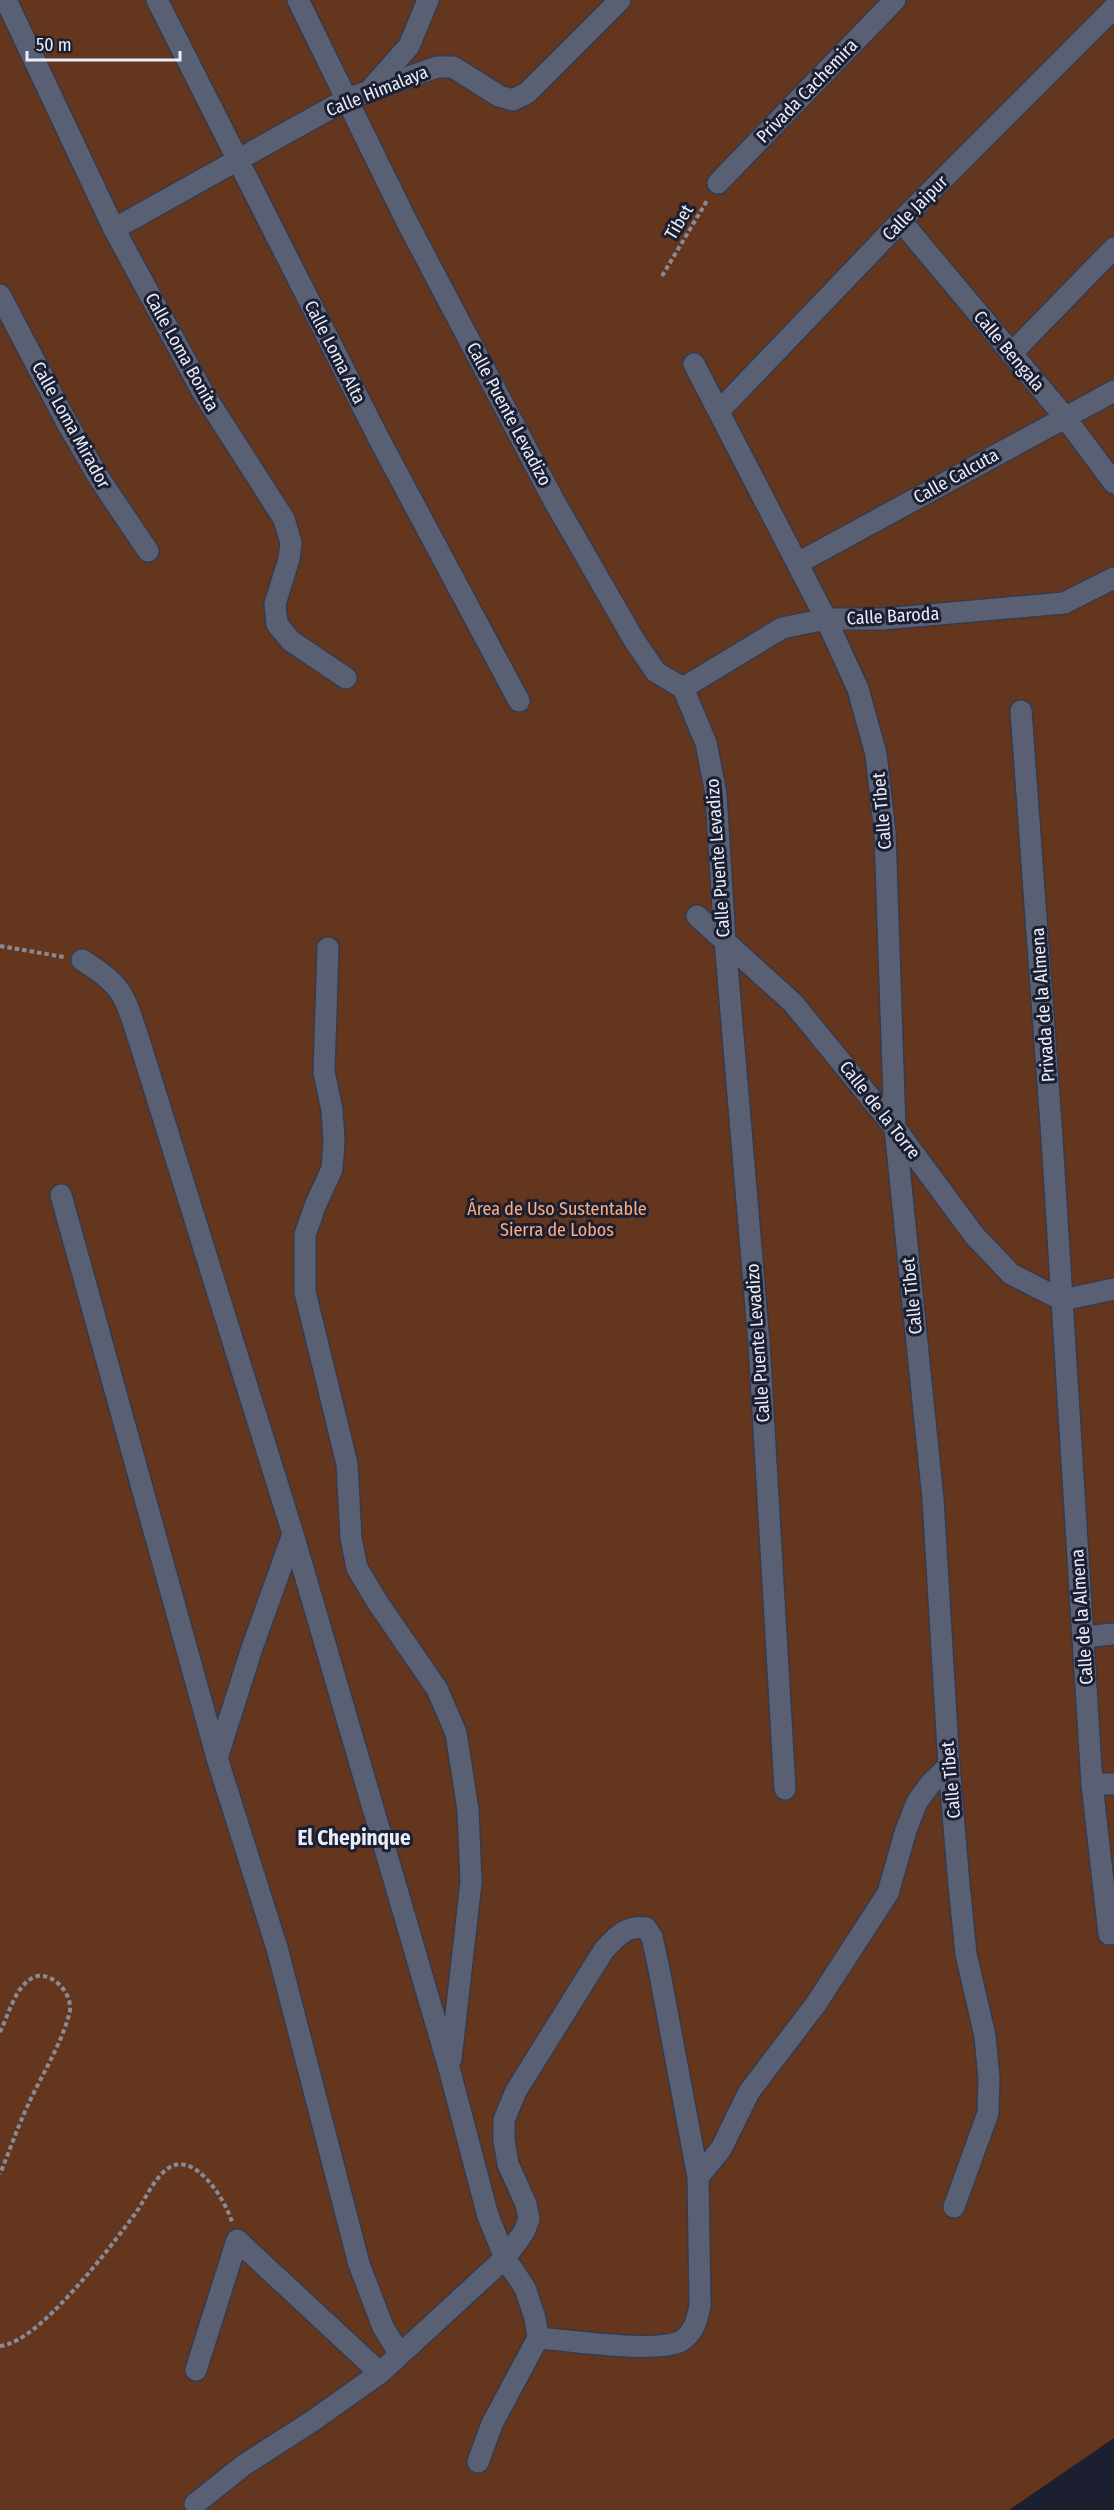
<svg xmlns="http://www.w3.org/2000/svg" width="1114" height="2510" font-family="'Fira Sans Condensed',sans-serif">
	<style>
		.green { fill: #64361d }
		.lines { fill: none; stroke-linecap: round; stroke-linejoin: round }
		.street-casing { stroke: #383a49; stroke-width: 24 }
		.path { stroke: #878b99; stroke-width: 4; stroke-dasharray: 4.5 3; stroke-linecap: butt }
		.street { stroke: #5a6074; stroke-width: 21 }
		.labels { text-anchor: middle; stroke-width: 6; stroke-linejoin: round; paint-order: stroke }
		.street-label { font-size: 18px; fill: #eaedf9; stroke: #1b1f30 }
		.park-label { font-size: 18px; fill: #fcac81; stroke: #1b1f30 }
		.quarter-label { font-size: 21px; font-weight: bold; fill: #eaedf9; stroke: #1b1f30 }
	</style>
	<rect width="100%" height="100%" fill="#1b1f30"/>
	<path class="green" d="M0 0H1114V2438L1009 2510H0Z"/>
	<g class="lines">
		<g class="street-casing">
			<path id="street" d="M6 0 114 229 202 391 284 519 291 543 289 559 275 604 277 624 291 641 346 678
				M157 0 379 439 519 701
				M298 0 407 222 553 499 634 640 656 672 683 688 706 743 716 794 725 941 759 1343 785 1789
				M370 90 409 46 428 0
				M718 183 895 0
				M901 221 1064 416 1114 483
				M114 229 347 99 437 67H453L499 96 513 100 527 93 620 0
				M0 295 67 423 99 478 148 551
				M1011 354 1114 248
				M694 364 826 619 858 689 876 754 885 833 895 1128 933 1499 949 1766 959 1885 966 1954 985 2036 989 2078 988 2113 954 2207
				M719 411 901 221 1114 8
				M798 563 1114 391
				M683 688 782 628 826 619H883L1064 603 1114 578
				M1021 711 1052 1138 1092 1784 1109 1934
				M697 916 793 1003 895 1128 974 1235 1011 1274 1062 1300
				M328 948 324 1072 332 1110 334 1141 332 1169 315 1206 305 1235V1292L347 1464 351 1538 357 1568 378 1603 437 1689 456 1733 468 1810 471 1882 451 2059
				M82 960C124 986 124 995 139 1040L293 1534 449 2068 488 2216 505 2258 525 2288 535 2318 538 2338 492 2424 478 2462
				M61 1195 217 1758 277 1948 359 2264 383 2327 399 2353
				M1062 1300 1114 1289
				M1083 1637 1114 1634
				M217 1758 252 1648 293 1534
				M1092 1784H1114
				M698 2177 721 2149 749 2092 816 2004 888 1893 906 1830 917 1802 931 1783 949 1766
				M196 2370 237 2240 380 2373
				M195 2504 244 2465 311 2422 380 2373 505 2258 524 2232 529 2219 526 2204 508 2164 504 2140V2120L516 2091 604 1950C616 1937 626 1925 646 1928L652 1937 659 1969 698 2177 700 2306C697 2320 694 2333 681 2341 657 2354 568 2340 538 2338"/>
		</g>
		<path class="path" d="M662 276 708 199
			M0 946 64 957
			M0 2032C8 2016 14 1991 29 1980 48 1965 76 1994 69 2015 60 2047 41 2076 27 2107 17 2129 9 2152 0 2174
			M0 2346C39 2343 111 2246 135 2214 145 2200 153 2180 167 2169 194 2149 225 2199 232 2222"/>
		<use href="#street" class="street"/>
	</g>
	<g class="labels">
		<g class="street-label">
			<text transform="translate(377 91) rotate(-22)" y="6">Calle Himalaya</text>
			<text transform="translate(807 91) rotate(-46)" y="6">Privada Cachemira</text>
			<text transform="translate(915 208) rotate(-45)" y="6">Calle Jaipur</text>
			<text transform="translate(679 222) rotate(-59)" y="6">Tibet</text>
			<text transform="translate(1009 351) rotate(50)" y="6">Calle Bengala</text>
			<text transform="translate(182 352) rotate(61)" y="6">Calle Loma Bonita</text>
			<text transform="translate(335 352) rotate(63)" y="6">Calle Loma Alta</text>
			<text transform="translate(509 414) rotate(62)" y="6">Calle Puente Levadizo</text>
			<text transform="translate(71 425) rotate(61)" y="6">Calle Loma Mirador</text>
			<text transform="translate(956 476) rotate(-29)" y="6">Calle Calcuta</text>
			<text transform="translate(893 616) rotate(-3)" y="6">Calle Baroda</text>
			<text transform="translate(882 811) rotate(-95)" y="6">Calle Tibet</text>
			<text transform="translate(718 858) rotate(-94)" y="6">Calle Puente Levadizo</text>
			<text transform="translate(1043 1005) rotate(-94)" y="6">Privada de la Almena</text>
			<text transform="translate(880 1110) rotate(52)" y="6">Calle de la Torre</text>
			<text transform="translate(912 1296) rotate(-96)" y="6">Calle Tibet</text>
			<text transform="translate(758 1343) rotate(-94)" y="6">Calle Puente Levadizo</text>
			<text transform="translate(1082 1617) rotate(-94)" y="6">Calle de la Almena</text>
			<text transform="translate(951 1780) rotate(-95)" y="6">Calle Tibet</text>
		</g>
		<g class="park-label">
			<text x="557" y="1215">Área de Uso Sustentable<tspan x="557" dy="21">Sierra de Lobos</tspan></text>
		</g>
		<g class="quarter-label">
			<text x="354" y="1845">El Chepinque</text>
		</g>
	</g>
	<path d="M27 51v9h153v-9" fill="none" stroke="#eaedf9" stroke-width="3"/>
	<text x="36" y="51" font-size="18" fill="#eaedf9" stroke="#1b1f30" stroke-width="4.5" paint-order="stroke">50 m</text>
</svg>
